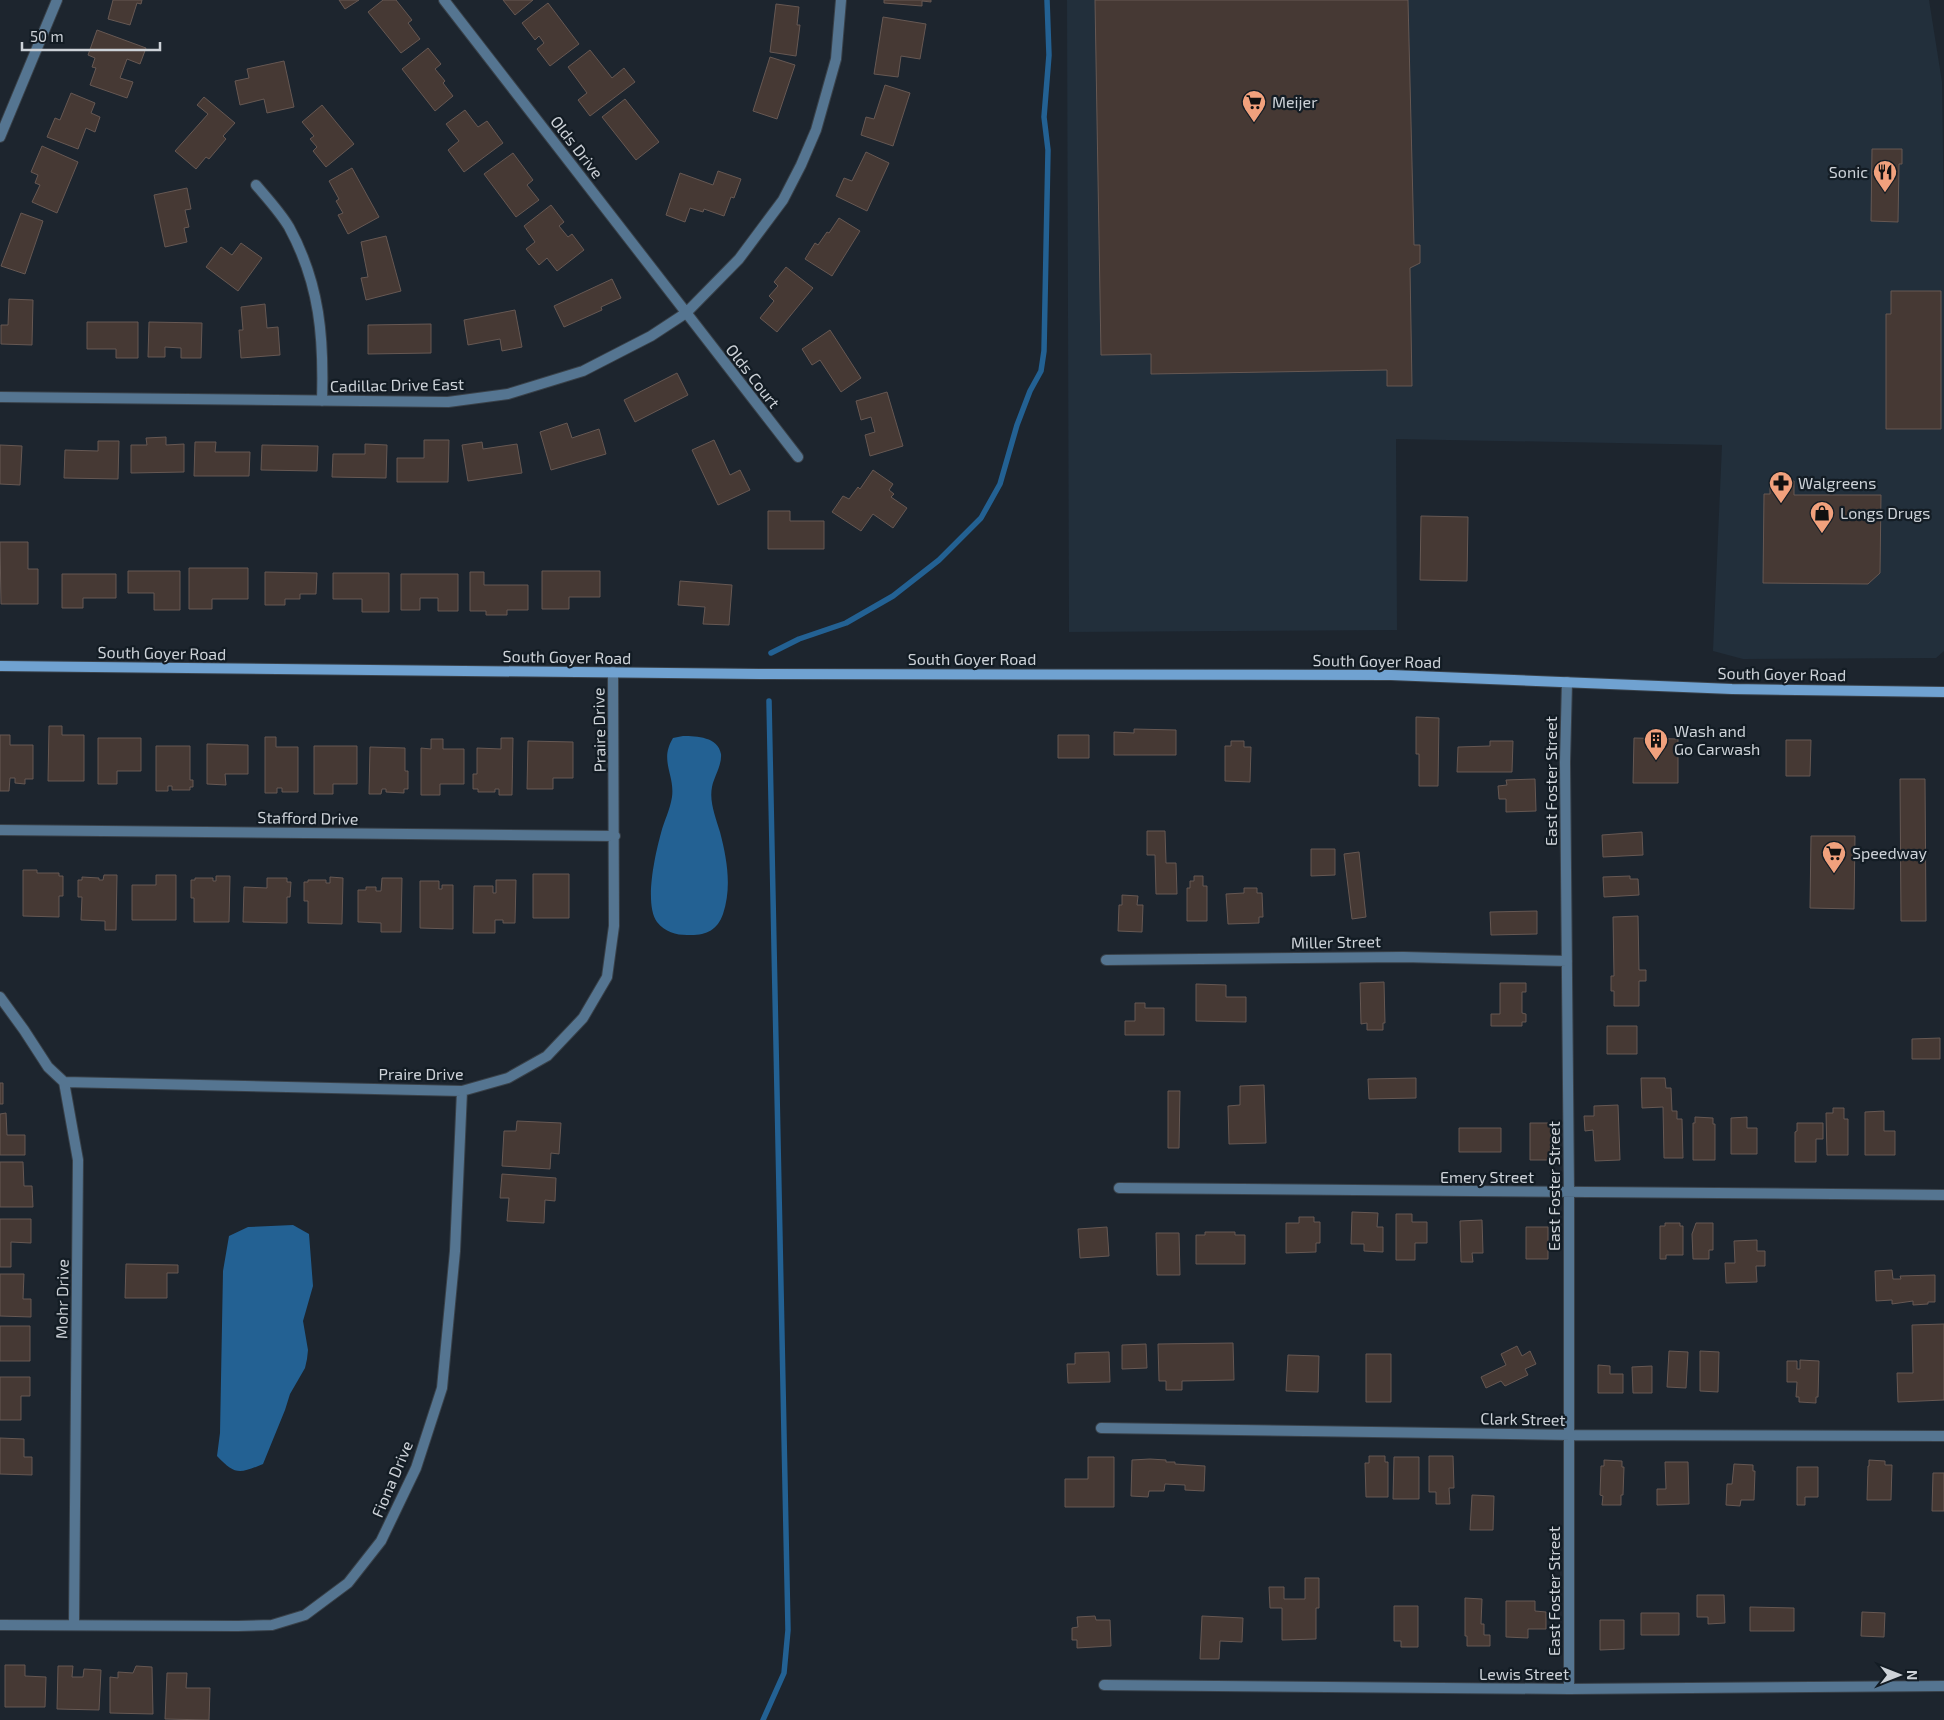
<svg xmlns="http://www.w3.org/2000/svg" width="1944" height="1720" font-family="'Exo 2',sans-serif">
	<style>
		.built { fill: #222f3b }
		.water { fill: #236193 }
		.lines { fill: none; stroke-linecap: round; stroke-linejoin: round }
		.stream { stroke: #236193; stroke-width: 5.5 }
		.building { fill: #463934; stroke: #665853 }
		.street-casing { stroke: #394149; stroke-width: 12 }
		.secondary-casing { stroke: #394149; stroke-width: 12 }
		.street { stroke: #557591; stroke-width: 10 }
		.secondary { stroke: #70a2d1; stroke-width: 10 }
		.labels { text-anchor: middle; stroke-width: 4.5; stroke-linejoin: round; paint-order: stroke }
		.poi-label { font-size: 16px; fill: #cdd2d8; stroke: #131c24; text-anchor: start }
		.street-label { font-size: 16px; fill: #cdd2d8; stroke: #131c24 }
	</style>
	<rect width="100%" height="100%" fill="#1d252e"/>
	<path class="built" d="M1067 0H1929L1942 82 1944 226V651L1936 658 1743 659 1713 651 1722 445 1396 439 1397 630 1069 632Z"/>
	<path class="water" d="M683 736C697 736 718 737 721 754 722 765 714 777 712 787 709 802 716 818 720 832 727 859 732 887 723 914 717 931 705 936 687 935 676 935 665 932 657 922 644 904 655 855 661 833 664 821 670 810 672 797 675 774 659 761 673 738Z
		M293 1225 309 1234 313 1286 303 1321 308 1350 307 1359 305 1368 290 1394 285 1410 263 1464C239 1474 235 1475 217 1456L220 1433 223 1271 229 1236 248 1227Z"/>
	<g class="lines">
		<path class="stream" d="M771 653 799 639 846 623 893 596 939 560 981 518 1000 484 1017 425 1030 391 1041 371 1044 351 1048 150 1044 117 1049 55 1047 0
			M763 1720 784 1673 788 1630 769 701"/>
	</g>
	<path class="building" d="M113 0H142L141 4 137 3 130 25 108 19Z
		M339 0H359L345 9Z
		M383 0H396L412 20 408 23 420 39 401 53 368 12Z
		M503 0H533L515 15Z
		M884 0H931V2L922 1V6L884 3Z
		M1095 0H1408L1414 245H1420V263L1410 268 1412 386H1387V370L1151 374V354L1101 355Z
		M548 3 579 44 550 66 537 49 544 43 539 36 535 40 522 23Z
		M776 4 799 7 797 25H800L796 56 770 52Z
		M883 17 926 24 920 59 901 56 898 77 874 74Z
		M97 30 146 48 140 64 127 59 120 78 133 82 127 98 90 85 96 68 92 67 95 58 88 55Z
		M428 48 441 64 435 69 445 81 443 83 453 96 435 111 402 69Z
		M590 50 612 78 624 68 635 82 590 116 578 100 587 93 568 67Z
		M770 57 795 65 777 119 753 111Z
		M284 61 294 107 267 113 264 99 240 105 235 81 249 78 247 69Z
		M885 85 910 93 893 146 861 135 866 117 874 119Z
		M71 93 95 103 91 113 100 117 95 132 86 128 78 149 47 137 55 118 60 120Z
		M204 97 235 123 223 136 226 139 209 159 206 157 196 169 175 151 208 114 197 105Z
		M625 99 659 142 636 160 602 117Z
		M322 105 354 144 326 167 313 151 317 147 310 139 314 136 302 122Z
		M465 110 478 127 487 121 503 143 464 172 448 150 459 141 446 124Z
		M42 146 78 162 57 213 32 202 40 185 35 183 38 175 31 172Z
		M1872 149H1902V164H1899L1898 222 1871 221Z
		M866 152 889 163 867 211 836 196 844 178 852 181Z
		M513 153 533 180 527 185 539 200 516 217 484 174Z
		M352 168 379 217 348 234 338 215 343 213 336 201 339 199 329 181Z
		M718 171 741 179 734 198 731 197 724 216 704 209 703 212 690 208 685 222 666 215 680 173 713 185Z
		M187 188 191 209 185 210 189 227 184 228 187 242 165 247 154 195Z
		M551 205 564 222 559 226 568 237 572 234 584 250 557 271 547 258 539 265 526 249 535 242 524 226Z
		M21 213 43 221 25 274 1 266Z
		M839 218 860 231 832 276 805 259 815 243 818 245 827 232 829 233Z
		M386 236 401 291 366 300 361 278 368 277 361 242Z
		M241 243 262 258 238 291 206 267 221 247 232 255Z
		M786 267 813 288 777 332 760 318 774 301 769 296 778 286 774 282Z
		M612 279 621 298 601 307 602 310 564 327 554 306Z
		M1891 291H1941V429H1886V314H1891Z
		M9 299 33 300 32 345 1 344V325H8Z
		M265 304 267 328 278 327 280 355 241 358 239 330H243L241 307Z
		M515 310 522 347 502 351 500 339 468 345 464 320Z
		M87 322H138V358H116V349H87Z
		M149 322 202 323 201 358H181V348L165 347V357H148Z
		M431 324V353L368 354V325Z
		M830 330 861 378 841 392 820 360 812 365 802 349Z
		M677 373 688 395 635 422 624 400Z
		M887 392 903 446 870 456 865 435 875 432 871 417 861 420 856 401Z
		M567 423 572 438 599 429 606 454 551 470 540 432Z
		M166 437V445L184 444V472L131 473V445H147L146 438Z
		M424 440H449L448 482H397V458H424Z
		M714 440 730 475 740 470 750 490 718 505 692 450Z
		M98 441H119L118 479 64 478 65 450 98 451Z
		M195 442H216L215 452H250L249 476H194Z
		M482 442 483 449 517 444 522 473 468 481 462 445Z
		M365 444 387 445 386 478 332 477 333 454H365Z
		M0 445 22 446 20 485 0 484Z
		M262 445 318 446 317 471 261 470Z
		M873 470 893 484 889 490 894 494 891 497 907 508 893 528 873 514 861 531 832 512 843 496 849 499 858 487 860 489Z
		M1770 481H1794V495H1881L1880 573 1868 584 1763 583 1764 494H1770Z
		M768 511H790V521H824V549H768Z
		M1421 516 1468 517 1467 581 1420 580Z
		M0 542H28V569H38V604H1Z
		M189 568H248V599H212V609H189Z
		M128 571H180V610H154V593H128Z
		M542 571H600V597H569V609H542Z
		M265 572 317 573 316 594H300V599H285V605H265Z
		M470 572H484V585H528V610H507V615H486V611H470Z
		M333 573H389V612H362V599H333Z
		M62 574H116V598H83V608H62Z
		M401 574H458V611H438V598H420V610H401Z
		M680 581 732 585 729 625 703 624 705 607 678 605Z
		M1416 717 1439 718 1438 786H1419V754H1416Z
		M49 726H62V735H84V781H48Z
		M1134 729 1176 730V755H1114V732L1134 733Z
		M0 735H10V745H33V779H25V784L15 783V778H10L9 791H0Z
		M1058 735H1089V758H1058Z
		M265 737H276V747H298V792H282V788H277V793H265Z
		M98 738H141V771H117V784H98Z
		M501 738H513L512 795H499V789H495V792H478V789H473V774H477V748L501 749Z
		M1634 738 1678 739V783H1633Z
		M431 739H443V749H464V784H440V795H421V748L431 749Z
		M1786 740H1811L1810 776H1786Z
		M528 741 573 742V778H553V789H527Z
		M1231 741H1244V747H1251L1250 782 1225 781V746H1231Z
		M1490 741H1513L1512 772H1457L1458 747 1490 746Z
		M207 744 248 745V774H225L226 785 207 784Z
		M156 746H190V780H193V787H190V790H172V786H168V791H156Z
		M314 746H357V784H333V794H314Z
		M370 747 405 748V771H408V789H404V793L386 792V789H382L381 794H369Z
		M1535 779 1536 811 1506 812V799H1499L1498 786 1507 785 1506 780Z
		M1900 779H1925L1926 921H1901Z
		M1147 831H1165L1166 863H1176L1177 894H1156L1155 855H1147Z
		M1642 832 1643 855 1603 857 1602 835Z
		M1811 836H1855L1854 909 1810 908Z
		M1311 849H1335V875L1311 876Z
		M1359 852 1366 917 1352 919 1344 854Z
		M23 870H37V873H59V876H63V896H59V917L23 916Z
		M533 874H569V918H533Z
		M104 875H117L116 930H105V921L81 920 82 897H78V880H82V877L99 878V880H103Z
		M156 875H176V920H132V885H156Z
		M216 876H230L229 922H194V898H191V880H195V878H213V881H216Z
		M1194 876H1203V886H1207V921H1187V888H1190V881H1194Z
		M1630 876V879H1638L1639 895 1604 897 1603 877Z
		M330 877 343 878 342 924 308 923V901H304V882H308V880H326V883H330Z
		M267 878H287V882H291L290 897H287V923L243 922 244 887 267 888Z
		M382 878H402L401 932H381V923L358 922V890H366V887H376V891H381Z
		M496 880H516L515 923H503V920H495V933H473L474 886H493V893H496Z
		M420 881H439V889H442V885H453V929L420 928Z
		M1244 888H1257V893H1262L1263 917H1259V923L1228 924 1226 894 1244 893Z
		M1122 895 1138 896 1137 905H1143L1142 932 1118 931 1119 905H1122Z
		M1537 911V934L1491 935 1490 912Z
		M1638 916 1639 970H1646V981H1639V1006H1614V991H1611V976H1614L1613 917Z
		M1384 982 1385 1023H1383V1030H1367V1023L1361 1024 1360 983Z
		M1500 983H1526V992H1522V1013L1526 1014V1022H1522V1026H1491V1014H1500Z
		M1196 984 1226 985V997H1246V1022L1196 1021Z
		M1135 1003H1145V1008H1164V1035H1125V1021H1135Z
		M1607 1026H1637V1054H1607Z
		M1940 1038V1059H1912V1039Z
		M1416 1078V1098L1369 1099 1368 1079Z
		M1641 1078H1665L1666 1088H1671L1672 1111H1677V1119H1682L1683 1158H1664L1663 1107 1642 1108Z
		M0 1083H3V1104H0Z
		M1264 1085 1266 1143 1229 1144 1228 1106 1240 1105V1086Z
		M1168 1091H1180L1179 1148H1168Z
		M1618 1105 1620 1160 1595 1161 1593 1130 1585 1131 1584 1116H1594V1106Z
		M1833 1108H1844V1119H1848V1155H1827L1826 1113H1833Z
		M1884 1111V1131H1895V1155H1865V1112Z
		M6 1113 7 1135H25V1155H0V1114Z
		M1695 1117 1713 1118V1124H1715V1160H1693V1123H1695Z
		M1747 1117V1128H1757V1154H1731V1118Z
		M517 1121 561 1123 559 1154 551 1153 550 1169 502 1166 504 1131H516Z
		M1530 1123H1551V1160H1530Z
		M1797 1123H1823V1139H1816V1162H1795V1132L1797 1131Z
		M1459 1128H1501V1152H1459Z
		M0 1162H23L24 1186H32L33 1207H0Z
		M502 1174 556 1178 555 1201 545 1200 544 1223 507 1221 509 1198H500Z
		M1352 1212 1378 1213 1377 1227H1383V1252L1364 1251V1244H1351Z
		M1396 1214H1412V1222H1427V1243H1415V1260H1396Z
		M1299 1217H1314V1222H1320V1243H1316V1252L1286 1253V1223H1299Z
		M0 1219H31V1243L11 1242V1267H0Z
		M1482 1220 1483 1253H1472L1473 1262H1461L1460 1221Z
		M1665 1223H1680V1226H1683V1255H1666V1259H1660V1226H1665Z
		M1696 1223H1713V1250H1709V1259H1693L1692 1234Z
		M1107 1227 1109 1256 1080 1258 1078 1229Z
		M1526 1227H1548V1259H1526Z
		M1205 1232H1235V1235H1245V1264H1196V1235H1205Z
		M1156 1233H1179L1180 1275H1157Z
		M1757 1240V1251H1765V1266H1756L1757 1282 1726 1283 1725 1263H1735L1734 1241Z
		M126 1264 178 1265V1273H167V1298H125Z
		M1892 1270 1893 1279H1901L1900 1276 1935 1275V1302H1928V1304L1913 1305V1301L1892 1304V1300L1876 1301 1875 1271Z
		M0 1274H24L23 1299H31V1317L0 1316Z
		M1944 1324V1400L1898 1402 1897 1373H1913L1912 1325Z
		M0 1326H30V1361H0Z
		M1233 1343 1234 1380 1182 1381V1390H1166V1381H1159L1158 1344Z
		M1146 1344 1147 1368 1122 1369V1345Z
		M1517 1346 1522 1356 1530 1351 1536 1364 1525 1369 1528 1375 1505 1386 1501 1381 1486 1388 1481 1377 1506 1365 1501 1354Z
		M1669 1351 1688 1352 1686 1388 1667 1387Z
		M1700 1351 1719 1352 1718 1392 1700 1391Z
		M1109 1352 1110 1382 1068 1383 1067 1364H1075V1353Z
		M1366 1354H1391V1402H1366Z
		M1288 1355 1319 1356 1318 1392 1286 1391Z
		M1800 1360 1819 1361 1818 1397H1816V1403L1799 1402V1397H1796L1797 1382H1787V1361H1797V1369H1800Z
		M1598 1365 1610 1366V1374H1623V1393H1598Z
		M1652 1366V1393H1633L1632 1367Z
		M0 1377H30V1396H21V1420H0Z
		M0 1438 24 1439V1457H32V1475L0 1474Z
		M1369 1456H1385V1462H1388V1497H1366L1365 1463H1369Z
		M1429 1456H1453L1454 1488H1449L1450 1504H1436V1492H1429Z
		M1088 1457H1114V1507H1065V1479H1088Z
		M1394 1457H1419V1499H1393Z
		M1150 1459 1166 1460V1462H1175V1464L1205 1466 1204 1491 1185 1490V1485L1165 1484 1164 1491H1149L1148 1497 1131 1496 1132 1460Z
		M1604 1460 1622 1461V1467H1624L1623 1495H1621V1505H1602L1603 1496 1600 1495 1601 1466H1604Z
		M1869 1460 1885 1461V1465H1892L1891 1500H1867L1868 1466H1869Z
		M1665 1462H1688L1689 1504 1657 1505V1489H1666Z
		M1734 1464 1753 1465V1471H1755L1754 1500H1741L1740 1506 1726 1505 1727 1484H1732Z
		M1797 1467H1818V1497H1805V1505H1797Z
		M1933 1473H1944V1511H1932Z
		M1472 1495 1494 1496 1493 1530H1470Z
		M1305 1578H1319V1608H1316V1639L1282 1640V1608H1270L1269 1587H1284V1599H1305Z
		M1697 1595H1724L1725 1623 1708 1624V1617H1697Z
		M1465 1598 1482 1599 1481 1624H1484V1635H1490V1646H1467V1636H1465Z
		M1506 1601H1535V1611L1546 1612V1629H1528V1638L1506 1637Z
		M1394 1606H1418V1647H1401V1641H1394Z
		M1750 1607 1794 1608V1631H1750Z
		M1862 1612 1885 1613 1884 1637 1861 1636Z
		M1641 1613H1679V1635H1641Z
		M1095 1616 1096 1620H1110L1111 1646 1077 1648V1640H1072V1628L1078 1627 1077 1617Z
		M1202 1616 1243 1618 1242 1642 1220 1641 1219 1659H1200Z
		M1600 1620H1624V1649L1600 1650Z
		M5 1665H25V1676L46 1677 45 1707H5Z
		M58 1666H73L72 1677H83L84 1669 101 1670 99 1710 57 1709Z
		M136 1666 152 1667 153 1714 110 1713V1677L118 1678V1672L133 1673Z
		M167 1673H187L186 1688H210L209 1720 165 1719Z"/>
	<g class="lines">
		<g class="street-casing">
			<path id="street" d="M444 0 798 457
				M0 137 57 0
				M256 185C267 198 280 212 289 227 320 284 324 338 322 401
				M0 397 448 402 508 394 583 371 651 336 686 313 739 259 783 200 801 165 816 130 836 59 841 0
				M1567 682 1565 762 1569 1192V1689
				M0 830 615 836
				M1106 960 1403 957 1567 961
				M0 997 24 1030 48 1067 64 1082 78 1160 74 1624
				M64 1082 462 1091 508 1078 547 1056 583 1018 607 977 614 926 613 672
				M1119 1188 1944 1195
				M1101 1428 1570 1435 1944 1436
				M0 1625 238 1626 272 1625 305 1615 348 1583 381 1541 416 1468 442 1388 455 1251 462 1091
				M1104 1685 1569 1689 1944 1686"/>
		</g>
		<g class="secondary-casing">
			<path id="secondary" d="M0 666 759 674 1391 675 1732 689 1944 692"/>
		</g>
		<use href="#street" class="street"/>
		<use href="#secondary" class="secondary"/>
	</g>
	<defs>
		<g id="supermarket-pin" transform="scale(1.25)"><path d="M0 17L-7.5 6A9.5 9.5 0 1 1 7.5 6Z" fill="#f1a17d" stroke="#131c24"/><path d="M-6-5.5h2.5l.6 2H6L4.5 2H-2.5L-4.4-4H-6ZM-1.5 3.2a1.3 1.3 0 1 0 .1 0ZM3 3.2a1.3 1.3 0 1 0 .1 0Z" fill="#111"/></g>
		<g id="restaurant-pin" transform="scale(1.25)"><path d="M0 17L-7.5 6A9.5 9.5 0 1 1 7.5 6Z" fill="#f1a17d" stroke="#131c24"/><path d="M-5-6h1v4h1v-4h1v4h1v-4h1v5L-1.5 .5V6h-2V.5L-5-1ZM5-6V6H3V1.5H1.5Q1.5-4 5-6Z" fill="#111"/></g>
		<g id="pharmacy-pin" transform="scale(1.25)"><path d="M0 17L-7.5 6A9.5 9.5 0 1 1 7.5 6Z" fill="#f1a17d" stroke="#131c24"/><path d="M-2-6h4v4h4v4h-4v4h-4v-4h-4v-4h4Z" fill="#111"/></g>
		<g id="shop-pin" transform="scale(1.25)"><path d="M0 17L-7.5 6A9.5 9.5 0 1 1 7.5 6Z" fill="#f1a17d" stroke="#131c24"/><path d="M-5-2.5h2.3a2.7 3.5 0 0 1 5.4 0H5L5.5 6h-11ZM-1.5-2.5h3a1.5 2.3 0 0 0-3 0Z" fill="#111"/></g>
		<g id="building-pin" transform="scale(1.25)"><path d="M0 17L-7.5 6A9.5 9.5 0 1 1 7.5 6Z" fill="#f1a17d" stroke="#131c24"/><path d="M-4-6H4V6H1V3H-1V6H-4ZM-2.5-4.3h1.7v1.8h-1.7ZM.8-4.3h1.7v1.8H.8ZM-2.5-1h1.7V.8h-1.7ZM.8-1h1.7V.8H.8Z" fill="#111"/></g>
	</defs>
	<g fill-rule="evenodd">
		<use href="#supermarket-pin" x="1254" y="102"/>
		<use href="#restaurant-pin" x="1885" y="172"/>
		<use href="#pharmacy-pin" x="1781" y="483"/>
		<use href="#shop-pin" x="1822" y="513"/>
		<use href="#building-pin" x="1656" y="740"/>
		<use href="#supermarket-pin" x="1834" y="853"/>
	</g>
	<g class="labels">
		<g class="poi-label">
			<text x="1272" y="108">Meijer</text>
			<text x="1868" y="178" text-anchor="end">Sonic</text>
			<text x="1798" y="489">Walgreens</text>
			<text x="1840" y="519">Longs Drugs</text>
			<text x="1674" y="737">Wash and<tspan x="1674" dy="18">Go Carwash</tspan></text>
			<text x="1852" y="859">Speedway</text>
		</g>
		<g class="street-label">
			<text transform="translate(577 147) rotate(52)" y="6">Olds Drive</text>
			<text transform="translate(753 376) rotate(52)" y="6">Olds Court</text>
			<text transform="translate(397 385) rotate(-1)" y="6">Cadillac Drive East</text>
			<text transform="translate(162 653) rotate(1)" y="6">South Goyer Road</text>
			<text transform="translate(567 657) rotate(1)" y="6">South Goyer Road</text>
			<text x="972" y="665">South Goyer Road</text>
			<text transform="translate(1377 661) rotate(1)" y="6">South Goyer Road</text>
			<text transform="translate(1782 674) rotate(1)" y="6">South Goyer Road</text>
			<text transform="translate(599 730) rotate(-91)" y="6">Praire Drive</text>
			<text transform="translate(1551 781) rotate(-90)" y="6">East Foster Street</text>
			<text transform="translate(308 818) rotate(1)" y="6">Stafford Drive</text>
			<text transform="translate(1336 942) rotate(-1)" y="6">Miller Street</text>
			<text x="421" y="1080">Praire Drive</text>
			<text x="1487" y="1183">Emery Street</text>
			<text transform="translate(1554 1186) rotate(-90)" y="6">East Foster Street</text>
			<text transform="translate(62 1299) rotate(-89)" y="6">Mohr Drive</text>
			<text transform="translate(1523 1419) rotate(1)" y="6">Clark Street</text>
			<text transform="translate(392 1479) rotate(-67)" y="6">Fiona Drive</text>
			<text transform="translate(1554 1591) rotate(-90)" y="6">East Foster Street</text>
			<text x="1524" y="1680">Lewis Street</text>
		</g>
	</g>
	<g transform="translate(1899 1675) rotate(90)" stroke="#131c24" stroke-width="4" paint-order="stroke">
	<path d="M0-4L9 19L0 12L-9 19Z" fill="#cdd2d8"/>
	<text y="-8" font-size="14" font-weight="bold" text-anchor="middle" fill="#cdd2d8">N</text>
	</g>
	<path d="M22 42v8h138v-8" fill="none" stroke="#cdd2d8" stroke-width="2.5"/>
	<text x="30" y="42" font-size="15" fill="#cdd2d8" stroke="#131c24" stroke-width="4" paint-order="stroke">50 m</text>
</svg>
